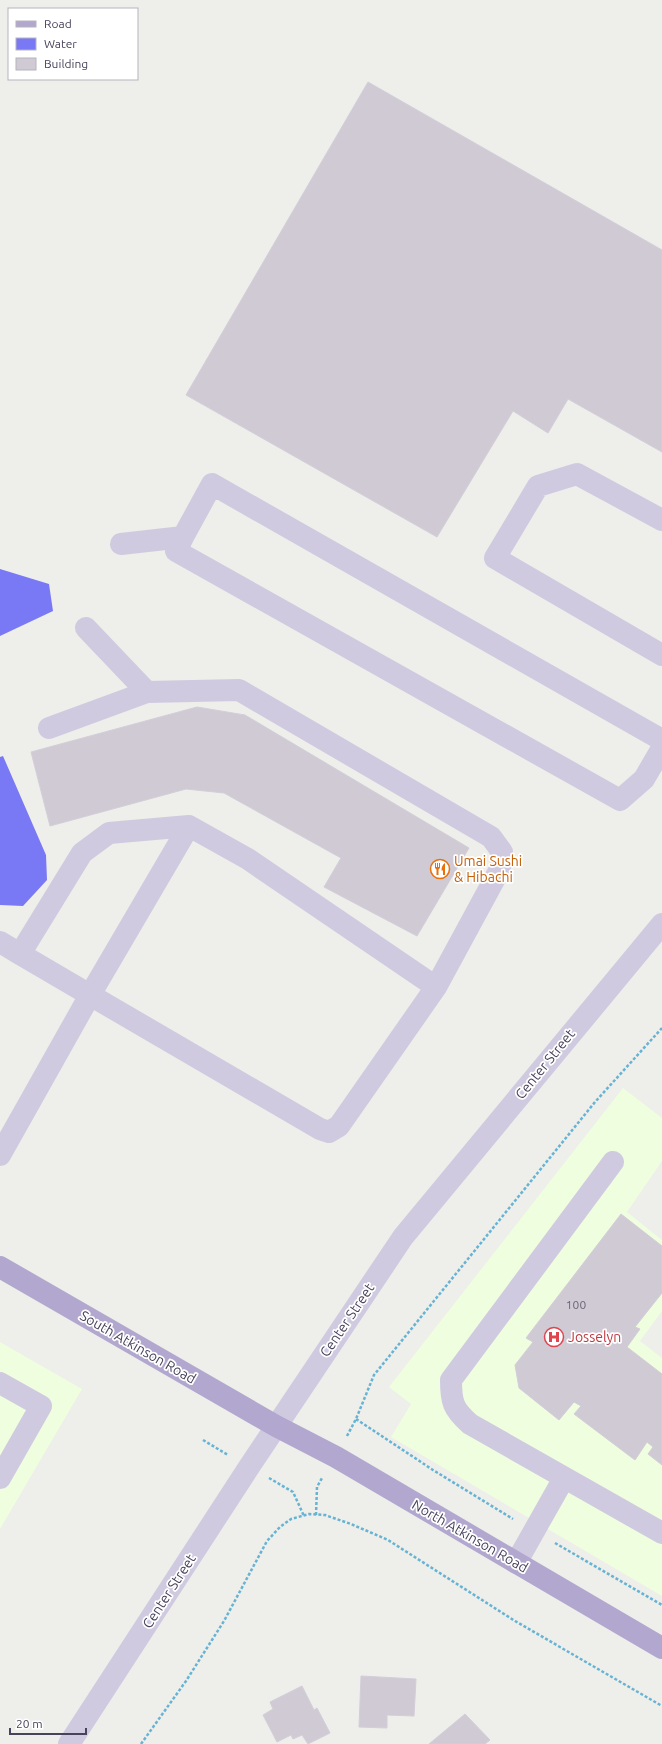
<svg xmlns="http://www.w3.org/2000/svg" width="662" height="1744" font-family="Ubuntu,sans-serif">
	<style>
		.commercial { fill: #eefedf }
		.water { fill: #7a79f5 }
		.building { fill: #cfcad4; stroke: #d3ced8 }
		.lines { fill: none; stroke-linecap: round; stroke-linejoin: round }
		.path { stroke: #66b3d4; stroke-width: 2.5; stroke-dasharray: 3 2; stroke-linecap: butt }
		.minor { stroke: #d0cae0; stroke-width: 22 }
		.major { stroke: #b2a7ce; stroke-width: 22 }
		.labels { text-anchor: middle; stroke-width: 3.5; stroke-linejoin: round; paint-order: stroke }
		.number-label { font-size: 12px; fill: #6a6478 }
		.food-label { font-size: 14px; fill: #c56008; stroke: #fff; text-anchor: start }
		.street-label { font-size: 14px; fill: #48425a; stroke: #fff }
		.health-label { font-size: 14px; fill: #be3a42; stroke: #fff; text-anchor: start }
	</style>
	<rect width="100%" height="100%" fill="#eeeeea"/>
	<path class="commercial" d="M623 1088 662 1118V1161L627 1212 662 1240V1311L640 1341 662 1358V1596L391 1437 411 1404 389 1387Z
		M0 1342 82 1389 0 1529Z"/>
	<path class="water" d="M0 569 49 584 53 611 0 636Z
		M3 756 46 855 47 880 23 906 0 905V757Z"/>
	<path class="building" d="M368 82 662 250V452L568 399 548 433 513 411 437 537 186 395Z
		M197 707 245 715 469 848 417 936 324 887 341 858 224 793 186 789 50 826 31 752Z
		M621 1214 662 1246V1293L635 1327 640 1329 627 1347 662 1374V1465L648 1454 653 1447 647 1442 635 1460 574 1414 581 1406 574 1402 559 1420 519 1388 515 1365 533 1342 526 1338Z
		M361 1676 416 1679 414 1716 387 1715V1728L359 1727Z
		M302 1686 314 1710 317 1708 330 1733 308 1744 302 1735 293 1739 291 1735 277 1742 263 1715 273 1709 270 1702Z
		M465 1714 490 1740 485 1744H429Z"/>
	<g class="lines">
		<path class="path" d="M356 1419 433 1470 513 1519
			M347 1436 356 1419 374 1375 595 1102 662 1028
			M203 1440 228 1455
			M269 1478 293 1492 304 1516
			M316 1515 317 1487 322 1478
			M555 1543 662 1605
			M141 1744 186 1681 224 1621 267 1541 280 1527 291 1519 309 1514 325 1515 351 1524 388 1540 515 1621 662 1706"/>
		<path class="minor" d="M662 520 577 474 538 486 495 558 662 655
			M183 537 212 484 662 740
			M121 544 183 537 176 551 620 800 644 779 662 748
			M49 728 147 692
			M0 942 20 954 82 853 109 833 189 826 248 859 436 987 500 869 502 852 491 837 239 690 147 692 86 628
			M20 954 90 995 189 826
			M0 1155 90 995 320 1129 329 1132 339 1126 436 987
			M613 1162 451 1380C451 1402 453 1409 470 1424L662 1533
			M0 1383 41 1406 0 1478
			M516 1563 564 1478
			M69 1744 249 1467 403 1237 662 924"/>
		<path class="major" d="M0 1267 276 1426 336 1457 662 1648"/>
	</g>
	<defs>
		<g id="restaurant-ring" transform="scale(1)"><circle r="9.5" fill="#fff" stroke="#e8710a" stroke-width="1.5"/><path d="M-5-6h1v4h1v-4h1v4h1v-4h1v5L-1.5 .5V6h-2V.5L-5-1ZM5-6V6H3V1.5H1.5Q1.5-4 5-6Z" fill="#e8710a"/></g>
		<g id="hospital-ring" transform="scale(1)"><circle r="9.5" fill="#fff" stroke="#e0444e" stroke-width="1.5"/><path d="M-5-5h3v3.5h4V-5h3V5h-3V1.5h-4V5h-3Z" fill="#e0444e"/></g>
	</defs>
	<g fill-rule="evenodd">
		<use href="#restaurant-ring" x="440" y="869"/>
		<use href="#hospital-ring" x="554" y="1337"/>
	</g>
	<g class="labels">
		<g class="number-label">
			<text x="576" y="1309">100</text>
		</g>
		<g class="food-label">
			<text x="454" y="866">Umai Sushi<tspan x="454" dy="16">&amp; Hibachi</tspan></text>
		</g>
		<g class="street-label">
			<text transform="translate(545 1064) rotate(-51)" y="5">Center Street</text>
			<text transform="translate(347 1320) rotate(-56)" y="5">Center Street</text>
			<text transform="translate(138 1347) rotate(30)" y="5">South Atkinson Road</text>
			<text transform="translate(470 1536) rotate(30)" y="5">North Atkinson Road</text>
			<text transform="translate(169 1591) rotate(-57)" y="5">Center Street</text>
		</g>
		<g class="health-label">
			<text x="568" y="1342">Josselyn</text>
		</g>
	</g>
	<rect x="8" y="8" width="130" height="72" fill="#ffffff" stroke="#b6b3bd"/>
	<rect x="16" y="21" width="20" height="6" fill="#b2a7ce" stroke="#b6b3bd"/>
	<text x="44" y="28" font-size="12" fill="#48425a">Road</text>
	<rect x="16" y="38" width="20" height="12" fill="#7a79f5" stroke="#b6b3bd"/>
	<text x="44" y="48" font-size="12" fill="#48425a">Water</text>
	<rect x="16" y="58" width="20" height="12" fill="#cfcad4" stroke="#b6b3bd"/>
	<text x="44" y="68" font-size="12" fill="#48425a">Building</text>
	<path d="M10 1728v6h76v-6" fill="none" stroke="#48425a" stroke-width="2"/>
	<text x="16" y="1728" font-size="12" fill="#48425a" stroke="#ffffff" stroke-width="3" paint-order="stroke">20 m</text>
</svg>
